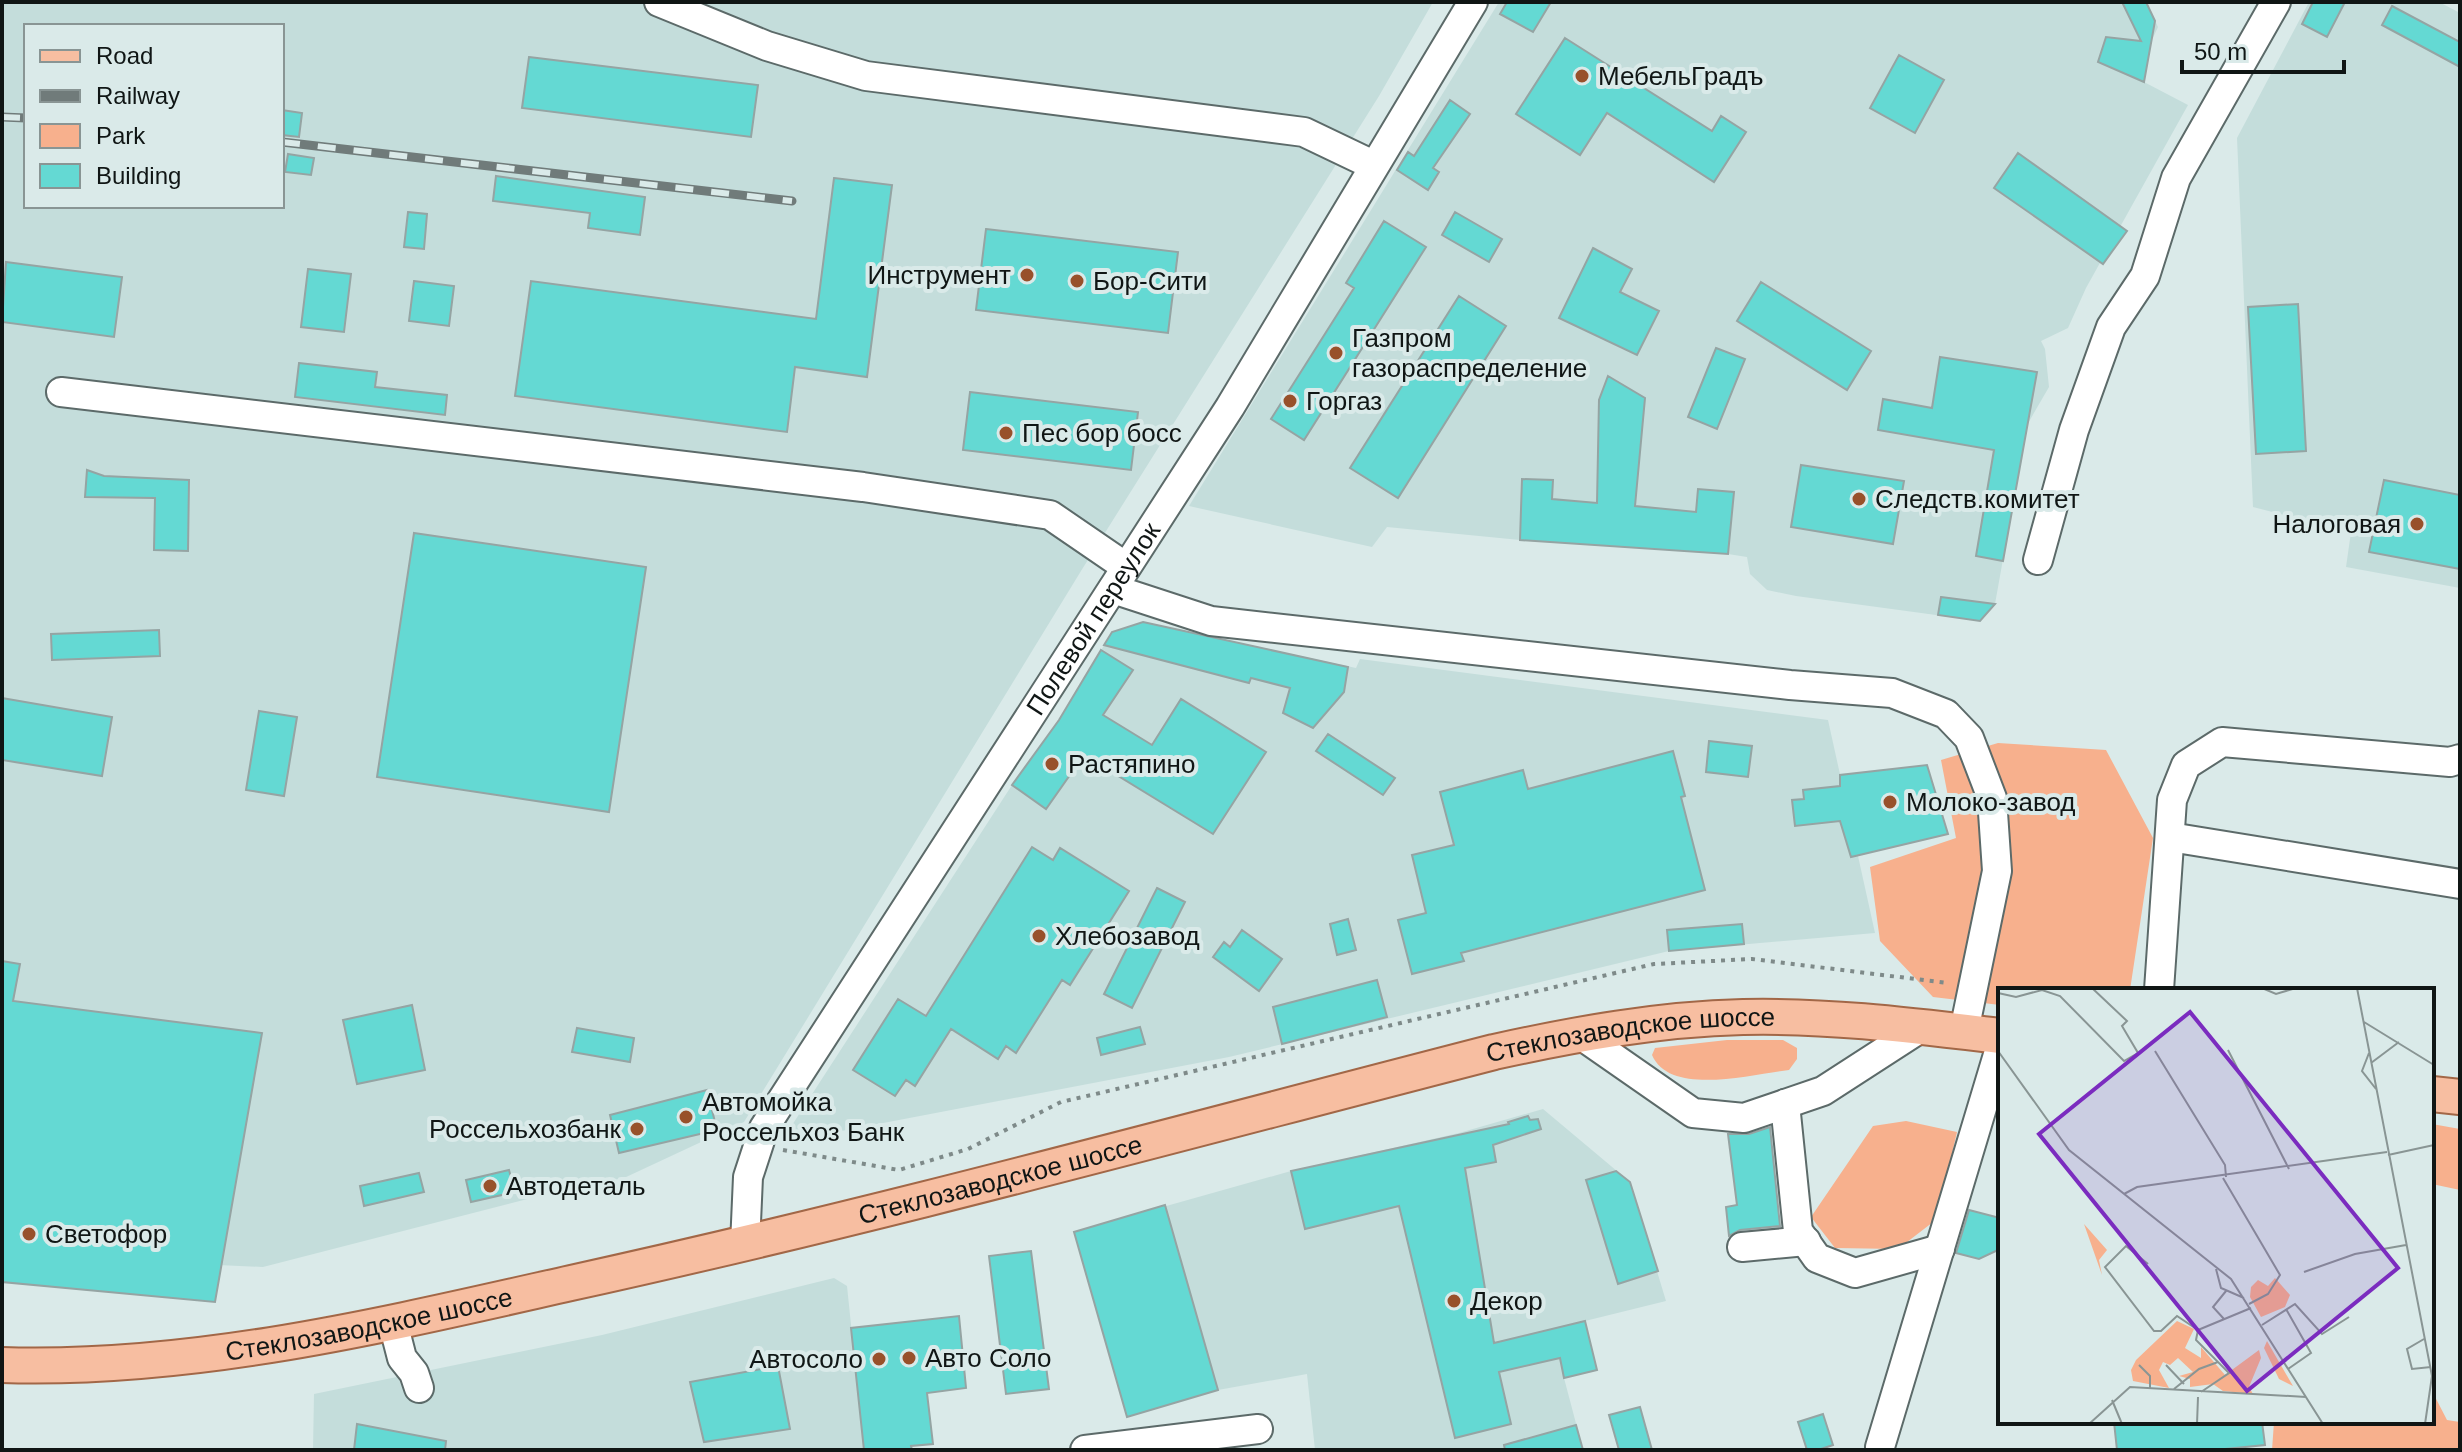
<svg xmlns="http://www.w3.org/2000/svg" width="2462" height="1452" font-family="Helvetica,sans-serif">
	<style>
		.built { fill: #c4dddb; fill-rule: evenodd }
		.green { fill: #f7b08d }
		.building { fill: #64d9d3; stroke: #95a4a3; stroke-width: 2 }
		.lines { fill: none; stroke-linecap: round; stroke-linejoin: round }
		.minor-casing { stroke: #5c6a69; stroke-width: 32 }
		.major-casing { stroke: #a26747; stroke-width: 38 }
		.path { stroke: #7e8a89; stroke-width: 4; stroke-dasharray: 4 6; stroke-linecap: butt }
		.minor { stroke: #fff; stroke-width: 28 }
		.major { stroke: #f7bea1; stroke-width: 34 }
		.rail-casing { stroke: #707b7a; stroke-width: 9 }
		.rail { stroke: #daeae9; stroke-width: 6; stroke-dasharray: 18; stroke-linecap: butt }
		.poi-dot { fill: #98512b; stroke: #daeae9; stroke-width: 3 }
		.labels { text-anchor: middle; stroke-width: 8; stroke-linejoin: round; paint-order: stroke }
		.poi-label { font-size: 26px; fill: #101615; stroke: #daeae9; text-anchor: start }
		.street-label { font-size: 26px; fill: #101615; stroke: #daeae9 }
		.inset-road { fill: none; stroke: #899594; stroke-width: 2 }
		.view { fill: #7b2cbf; fill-opacity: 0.15; stroke: #7b2cbf; stroke-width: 4 }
		.inset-edge { fill: none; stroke: #101615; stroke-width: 4 }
	</style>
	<rect width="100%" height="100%" fill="#daeae9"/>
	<path class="built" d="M2 2H1433L1379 96 1081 571 744 1122 624 1178 539 1196 263 1267 2 1255ZM26 26H282V206H26Z
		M1499 2H2146L2158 27 2151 42 2144 82 2188 105 2086 288 2068 328 2041 341 2045 349 2049 387 2027 425 1995 604 1980 621 1796 596 1767 590 1750 574 1747 557 1728 554 1520 540 1387 527 1372 547 1189 506Z
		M2309 2H2439L2460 13V588L2346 567 2351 532 2253 507 2237 138Z
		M1143 622 1356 668 1360 659 1828 720 1875 933 1669 951 1229 1057 789 1141 785 1136 1012 785 1059 720 1112 632Z
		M1543 1109 1630 1182 1666 1301 1585 1321 1597 1370 1564 1378 1583 1450H1315L1307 1374 1218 1390 1127 1417 1074 1232 1291 1171 1459 1133Z
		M834 1278 847 1286 864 1450H313L314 1394 602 1335Z"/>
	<path class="green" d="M1998 743 2106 750 2153 838 2130 990H2000V1005L1933 997 1880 941 1870 867 1956 838 1941 760Z
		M1727 1040H1783L1797 1048V1059L1789 1070C1752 1074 1670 1097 1652 1055L1655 1048Z
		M1906 1121 1957 1132 1937 1219 1898 1249 1835 1248 1811 1217 1873 1126Z
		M2432 1124 2460 1129V1190L2432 1184Z
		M2432 1391 2447 1420 2460 1422V1450H2272L2274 1422H2432Z"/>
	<path class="building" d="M1507 2H1551L1533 32 1500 14Z
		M2122 2H2146L2155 21 2144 82 2098 62 2106 37 2141 41Z
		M2313 2H2345L2327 37 2302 24Z
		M2392 6 2460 42V67L2382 25Z
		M1565 38 1712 131 1721 116 1746 132 1714 182 1607 113 1580 155 1516 114Z
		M1899 55 1944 80 1915 133 1870 108Z
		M529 57 758 85 751 137 522 108Z
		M1450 100 1470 114 1433 168 1439 172 1428 190 1397 170 1408 152 1414 156Z
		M282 110 302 113 299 137 282 135Z
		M2018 153 2127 231 2103 264 1994 188Z
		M288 154 314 158 311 175 285 172Z
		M496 176 645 197 640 235 588 228 590 213 493 201Z
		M834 178 892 185 867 377 795 367 787 432 515 396 531 281 816 319Z
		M408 212 427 214 424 249 404 247Z
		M1455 212 1502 239 1489 262 1442 235Z
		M1384 221 1426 247 1304 440 1271 419 1354 288 1346 283Z
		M986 229 1178 252 1168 333 976 310Z
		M1593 248 1632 269 1620 292 1659 311 1637 355 1559 318Z
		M6 262 122 277 114 337 2 322Z
		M308 269 351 274 344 332 301 327Z
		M414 281 454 286 449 326 409 321Z
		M1761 282 1871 351 1847 390 1737 321Z
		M1459 296 1506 326 1398 498 1350 468Z
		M2298 304 2306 451 2256 454 2248 307Z
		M1716 348 1745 359 1717 429 1688 417Z
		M1940 357 2037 372 2003 561 1976 556 1994 450 1878 430 1883 399 1932 408Z
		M299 363 377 372 375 387 447 395 445 415 295 397Z
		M1608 376 1645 398 1635 506 1696 512 1698 489 1734 492 1728 554 1520 540 1522 479 1553 480 1552 499 1597 503 1599 400Z
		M970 392 1138 412 1131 470 963 450Z
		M1801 465 1904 481 1893 544 1791 527Z
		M87 470 104 476 189 480 188 551 154 550 155 498 85 497Z
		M2384 480 2460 495V569L2369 552Z
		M414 533 646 567 609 812 377 777Z
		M1941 597 1995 604 1980 621 1938 615Z
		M1143 622 1348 667 1344 692 1313 728 1283 713 1290 688 1251 678 1249 683 1104 645 1112 632Z
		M159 630 160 656 52 660 51 634Z
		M1101 650 1133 670 1103 715 1152 745 1181 699 1266 752 1213 834 1084 755 1046 809 1012 785 1059 720Z
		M2 698 112 717 102 776 2 760Z
		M259 711 297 717 284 796 246 790Z
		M1328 734 1395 778 1383 795 1316 751Z
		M1709 741 1752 746 1748 777 1706 772Z
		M1673 751 1685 796 1681 797 1705 890 1461 953 1464 961 1412 974 1398 920 1426 913 1412 855 1454 845 1440 792 1523 770 1528 789Z
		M1927 765 1948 834 1851 857 1840 821 1795 826 1792 800 1804 799 1803 790 1840 786V775Z
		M1032 847 1053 860 1060 848 1129 891 1070 985 1062 980 1016 1053 1006 1046 998 1059 951 1029 915 1086 906 1080 895 1096 853 1070 898 999 926 1016Z
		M1157 888 1185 902 1132 1008 1104 994Z
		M1348 919 1356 950 1337 955 1330 924Z
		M1742 924 1744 944 1669 951 1667 930Z
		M1242 930 1282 959 1259 991 1213 957 1224 942 1230 947Z
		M2 961 20 964 13 1001 262 1033 215 1302 2 1282Z
		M1377 980 1387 1017 1282 1044 1273 1007Z
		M412 1005 425 1070 357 1084 343 1020Z
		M1140 1027 1145 1044 1101 1055 1097 1038Z
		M577 1028 634 1038 630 1062 572 1052Z
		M707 1090 717 1130 619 1153 610 1115Z
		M1528 1116 1530 1120 1538 1119 1541 1129 1493 1145 1496 1162 1465 1168 1494 1343 1585 1321 1597 1370 1564 1378 1560 1358 1499 1372 1511 1424 1455 1438 1399 1206 1305 1229 1291 1171 1509 1124 1508 1122Z
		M1770 1127 1780 1226 1740 1230 1729 1236 1726 1207 1737 1205 1728 1134H1749Z
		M509 1170 515 1192 471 1202 466 1180Z
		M1616 1171 1630 1182 1658 1271 1618 1284 1586 1180Z
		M419 1173 424 1192 364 1206 360 1186Z
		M1165 1205 1218 1390 1127 1417 1074 1232Z
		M1969 1210 2000 1218V1249L1979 1259 1956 1253Z
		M1031 1251 1049 1389 1006 1394 989 1256Z
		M959 1316 966 1388 927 1393 933 1444 911 1446 912 1450H864L851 1328Z
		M778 1366 790 1429 704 1442 690 1382Z
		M1640 1407 1652 1450H1619L1609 1415Z
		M1823 1414 1833 1445 1818 1450H1807L1798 1422Z
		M2114 1422H2262L2265 1445 2215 1450H2117Z
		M357 1424 446 1441 445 1450H354Z
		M1576 1425 1583 1450H1505L1504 1445Z"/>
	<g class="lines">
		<g class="minor-casing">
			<g id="minor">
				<path d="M659 2 767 46 866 76 1304 132 1373 165"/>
				<path d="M61 392 863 487 1050 515 1126 567"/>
				<path d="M2038 560 2074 430 2111 327 2145 276 2176 178 2276 2"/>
				<path d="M1113 589 1211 621 1790 685 1892 693 1946 714 1969 738 1992 798 1997 871 1964 1031"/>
				<path d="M2170 837 2460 884"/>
				<path d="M2159 990 2172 800 2186 765 2222 742 2450 762 2460 759"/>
				<path d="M1578 1033 1693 1113 1744 1118 1823 1091 1922 1027"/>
				<path d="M1785 1104 1798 1231 1817 1258 1855 1273 1940 1249"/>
				<path id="s1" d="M745 1245 748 1177 764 1128 1230 407 1473 2"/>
				<path d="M1742 1247 1806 1241"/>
				<path d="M393 1323 402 1358 414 1373 419 1388"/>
				<path d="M1880 1447 2000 1048"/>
				<path d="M1085 1450 1258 1429"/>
			</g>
		</g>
		<g class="major-casing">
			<g id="major">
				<path d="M2432 1094 2460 1097"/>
				<path id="s2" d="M2 1365C195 1371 384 1325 571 1283 881 1215 1187 1131 1494 1052 1576 1034 1659 1019 1743 1017 1829 1015 1915 1026 2000 1036"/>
			</g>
		</g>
		<path class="path" d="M1997 988 2010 990
			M783 1150 899 1170 968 1149 1061 1102 1654 964 1752 959 1948 983"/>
		<use href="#minor" class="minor"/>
		<use href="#major" class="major"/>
		<g class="rail-casing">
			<path id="rail" d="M2 117 26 118
				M282 142 792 201"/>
		</g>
		<use href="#rail" class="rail"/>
	</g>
	<g class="poi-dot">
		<circle cx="1582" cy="76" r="8"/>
		<circle cx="1027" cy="275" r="8"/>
		<circle cx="1077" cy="281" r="8"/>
		<circle cx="1336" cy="353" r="8"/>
		<circle cx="1290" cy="401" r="8"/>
		<circle cx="1006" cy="433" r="8"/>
		<circle cx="1859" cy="499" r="8"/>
		<circle cx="2417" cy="524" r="8"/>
		<circle cx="1052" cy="764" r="8"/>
		<circle cx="1890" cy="802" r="8"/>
		<circle cx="1039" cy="936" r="8"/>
		<circle cx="686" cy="1117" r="8"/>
		<circle cx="637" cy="1129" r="8"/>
		<circle cx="490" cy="1186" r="8"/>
		<circle cx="29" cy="1234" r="8"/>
		<circle cx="1454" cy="1301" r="8"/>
		<circle cx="909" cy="1358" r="8"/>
		<circle cx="879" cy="1359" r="8"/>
	</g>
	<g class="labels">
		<g class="poi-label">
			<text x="1598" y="85">МебельГрадъ</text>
			<text x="1011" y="284" text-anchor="end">Инструмент</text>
			<text x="1093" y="290">Бор-Сити</text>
			<text x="1352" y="347">Газпром<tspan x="1352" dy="30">газораспределение</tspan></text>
			<text x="1306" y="410">Горгаз</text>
			<text x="1022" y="442">Пес бор босс</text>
			<text x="1875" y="508">Следств.комитет</text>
			<text x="2401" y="533" text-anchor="end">Налоговая</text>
			<text x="1068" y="773">Растяпино</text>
			<text x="1906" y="811">Молоко-завод</text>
			<text x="1055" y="945">Хлебозавод</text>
			<text x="702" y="1111">Автомойка<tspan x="702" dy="30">Россельхоз Банк</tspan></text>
			<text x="621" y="1138" text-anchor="end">Россельхозбанк</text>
			<text x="506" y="1195">Автодеталь</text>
			<text x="45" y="1243">Светофор</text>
			<text x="1470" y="1310">Декор</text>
			<text x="925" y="1367">Авто Соло</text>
			<text x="863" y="1368" text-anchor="end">Автосоло</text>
		</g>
		<g class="street-label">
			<text dy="9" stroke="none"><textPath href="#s1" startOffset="726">Полевой переулок</textPath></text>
			<text dy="9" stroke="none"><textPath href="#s2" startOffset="1666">Стеклозаводское шоссе</textPath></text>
			<text dy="9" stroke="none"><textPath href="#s2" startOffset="1018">Стеклозаводское шоссе</textPath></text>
			<text dy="9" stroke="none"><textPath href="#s2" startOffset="370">Стеклозаводское шоссе</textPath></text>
		</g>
	</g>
	<g transform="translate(1998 988)">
		<rect width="436" height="436" fill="#daeae9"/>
		<path d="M86 236 109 262 101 272 104 287ZM277 290 292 307 287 319 263 329 252 309 253 299 260 292 270 298ZM179 333 196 341 187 360 203 370V359L227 387 261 362 263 370 251 399 255 406 225 403 215 396 192 399V391L181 388 195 384 180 370 172 377 165 374 161 382 171 400 135 393 133 382 138 372ZM269 353 277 367 295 398 281 391 266 360Z" fill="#f7b08d"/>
		<path class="inset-road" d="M264 0 278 6 298 0M359 0 434 388 427 436M0 5 18 9 44 2 62 8 126 73 140 65 124 38 129 33 94 0M366 34 436 77M230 62 291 181M0 63 71 162 233 291 325 436M157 63 227 177 228 189M371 65 364 83 378 101M373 75 401 54M390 167 436 157M225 190 282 287 270 306 251 316M126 206 139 199 389 164M150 276 128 258 107 279 156 343H163L179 328 200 342M218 281 223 300 246 310M306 284 357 266 408 257M288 321 313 365 290 381M226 331 215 319 228 303M264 337 297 316 324 346 351 329M200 342 198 352 231 385 203 404M200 342 253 320M426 351 409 361 414 381 433 379M141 377 152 388V400M168 377 186 396M176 401 201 381 220 374M114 412 124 436M91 436 132 399 308 409M199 436 200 409"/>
		<path class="view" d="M192 24 400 280 249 403 41 146Z"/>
		<rect width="436" height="436" class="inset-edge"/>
	</g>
	<rect width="2462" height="1452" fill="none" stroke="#101615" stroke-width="8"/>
	<rect x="24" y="24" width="260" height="184" fill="#daeae9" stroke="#899594" stroke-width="2"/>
	<rect x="40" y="50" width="40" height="12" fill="#f7bea1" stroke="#899594" stroke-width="2"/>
	<text x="96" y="64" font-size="24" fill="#101615">Road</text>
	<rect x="40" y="90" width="40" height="12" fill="#707b7a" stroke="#899594" stroke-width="2"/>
	<text x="96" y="104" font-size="24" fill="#101615">Railway</text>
	<rect x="40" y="124" width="40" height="24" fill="#f7b08d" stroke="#899594" stroke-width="2"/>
	<text x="96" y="144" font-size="24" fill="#101615">Park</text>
	<rect x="40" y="164" width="40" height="24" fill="#64d9d3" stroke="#899594" stroke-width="2"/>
	<text x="96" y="184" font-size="24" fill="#101615">Building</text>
	<path d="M2182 60v12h162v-12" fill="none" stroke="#101615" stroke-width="4"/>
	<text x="2194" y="60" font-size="24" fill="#101615" stroke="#daeae9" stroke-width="6" paint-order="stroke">50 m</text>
</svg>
